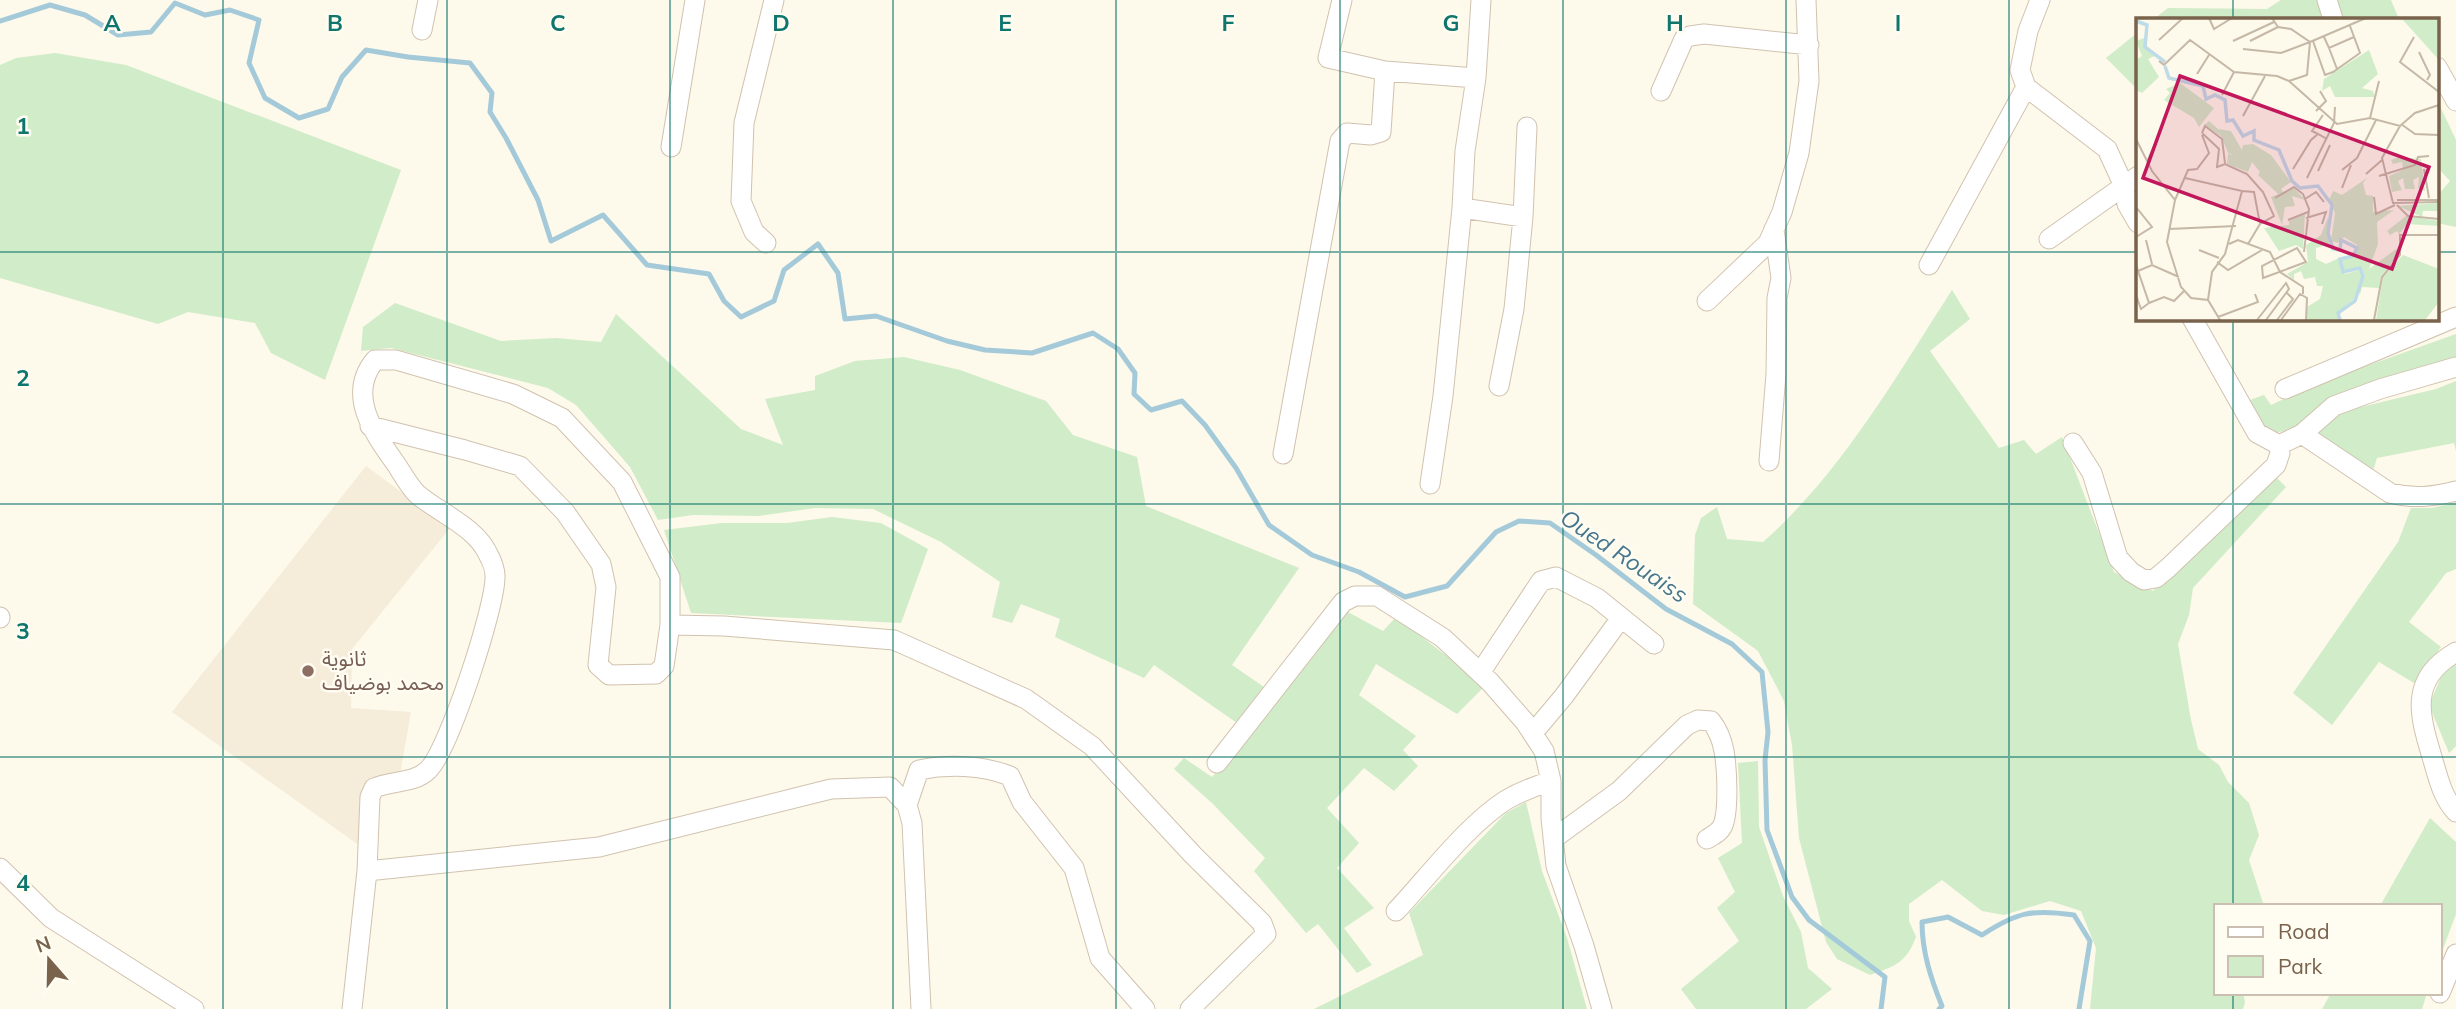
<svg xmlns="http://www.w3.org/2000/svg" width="2456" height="1009" font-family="Mulish,'Noto Sans Arabic',sans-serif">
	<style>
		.residential { fill: #f5ecd9 }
		.green { fill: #d1ecc8 }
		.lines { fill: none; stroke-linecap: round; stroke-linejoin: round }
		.stream { stroke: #a4cada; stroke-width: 5 }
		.minor-casing { stroke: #d1c2af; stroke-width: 21 }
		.minor { stroke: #fff; stroke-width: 19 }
		.grid { fill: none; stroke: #0f766e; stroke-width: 2; stroke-opacity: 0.55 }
		.education-dot { fill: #8d6e63; stroke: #fffcf2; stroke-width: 2.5 }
		.labels { text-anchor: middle; stroke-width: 5; stroke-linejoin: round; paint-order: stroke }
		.education-label { font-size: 21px; fill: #785e54; stroke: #fffcf2; text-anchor: start }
		.water-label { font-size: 23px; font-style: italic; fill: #45768d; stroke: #fffcf2 }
		.inset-river { fill: none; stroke: #bedce8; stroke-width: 3.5 }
		.inset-road { fill: none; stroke: #c5b8a6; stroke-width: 2 }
		.view { fill: #c2185b; fill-opacity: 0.15; stroke: #c2185b; stroke-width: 3.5 }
		.inset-edge { fill: none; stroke: #7a634c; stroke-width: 3.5 }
		.grid-label { font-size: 23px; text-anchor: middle; font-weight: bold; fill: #0f766e; stroke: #fffcf2; stroke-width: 5; stroke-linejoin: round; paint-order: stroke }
	</style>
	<rect width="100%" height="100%" fill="#fdf9eb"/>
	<path class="residential" d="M366 466 450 528 352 649 351 708 411 712 400 774 393 777H372L366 787 363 848 172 712Z"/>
	<path class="green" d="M2281 0H2391L2399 19H2154L2168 8 2267 9Z
		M2137 33V89L2106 58Z
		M55 53 126 65 401 170 325 380 271 353 255 323 188 312 158 324 0 278V65L16 58Z
		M2437 100 2456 140V227L2437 223V196L2450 181 2437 167Z
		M1952 290 1970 319 1930 351 1999 448 2024 440 2036 454 2062 437 2114 572 2153 591 2272 473 2286 487 2193 588 2189 615 2178 644 2191 720 2198 749 2219 765 2228 782 2249 803 2259 835 2249 860 2264 906H2216V993H2243L2245 1002 2243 1009H2090L2096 948 2081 911 2050 901 2004 915 1982 911 1942 880 1909 904V921L1916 937C1906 963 1895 966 1870 975L1837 959 1826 942 1799 838 1792 745 1784 701 1758 651 1693 604 1695 535 1701 518 1717 507 1727 539 1763 542C1842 472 1895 378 1952 290Z
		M395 303 501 341 556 338 601 342 616 314 741 429 783 445 765 399 815 390V376L855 361 904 357 960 370 1046 401 1073 435 1137 457 1146 506 1299 568 1232 665 1264 687 1237 723 1154 665 1144 678 1055 637 1060 619 1021 604 1012 623 992 617 1000 582 941 542 873 509 815 508 759 516 693 515 658 520 630 467 576 405 548 388 391 348 361 351 363 327Z
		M2456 334V359L2287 430 2272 434 2259 423 2247 401 2264 395 2271 405 2316 384Z
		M2456 381V451L2454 443 2377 458 2372 474 2315 435 2340 412 2436 389Z
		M2456 502V569L2446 573 2409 622 2441 647 2414 683 2379 662 2332 725 2293 693 2398 542 2411 508H2432Z
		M832 517 881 523 928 549 901 623 691 613 664 530 722 523H787Z
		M1346 611 1383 631 1396 617 1457 664 1483 688 1457 714 1376 664 1359 695 1416 736 1403 750 1418 766 1394 791 1364 768 1327 808 1359 843 1337 868 1374 908 1344 928 1372 965 1357 973 1318 924 1306 933 1254 871 1265 858 1213 804 1174 769 1184 758 1212 777 1315 655Z
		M2456 660V746L2449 753 2429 705 2444 670Z
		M1758 761 1759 827 1783 896 1801 932 1808 968 1832 989 1806 1009H1696L1681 989 1739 941 1717 908 1735 892 1718 858 1742 843 1738 763Z
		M1526 802 1542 871 1567 938 1587 1009H1314L1423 955 1409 913 1506 813Z
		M2430 818 2456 842V914L2440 957V906H2380Z
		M2331 993H2427L2422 1009H2322Z"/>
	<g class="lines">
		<path class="stream" d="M0 21 50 5 85 15 118 35 151 32 175 3 205 15 230 10 259 20 249 63 265 98 299 118 328 109 342 77 366 50 408 57 470 63 492 93 490 112 506 138 538 200 551 241 603 215 647 265 709 274 724 301 741 317 774 301 784 270 818 244 838 273 845 319 876 316 947 341 985 350 1032 353 1093 333 1118 349 1135 373 1134 394 1151 410 1182 401 1205 425 1236 468 1269 525 1312 555 1359 572 1405 597 1447 586 1496 532 1519 521 1550 523 1596 555 1666 609 1732 644 1762 672 1768 732 1765 760 1767 830 1792 897 1809 920 1885 977 1881 1009
			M1939 1009 1942 1006C1931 979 1922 952 1922 922L1948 917 1982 935C2017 912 2032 909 2074 915L2090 941 2079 1009"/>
		<g class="minor-casing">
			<path id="minor" d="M1342 0 1328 58 1385 71
				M2040 0 2028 31 2020 70 2026 87 2107 149 2124 186 2127 204 2138 223
				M2327 0 2333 19
				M422 30 428 0
				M2437 67 2456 101
				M1661 91 1684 39 1690 36 1704 34 1809 45
				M671 147 695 0
				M1462 208 1523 217
				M2049 239 2138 176
				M766 243 754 232 741 201 744 123 774 0
				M1929 265 2026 87
				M1707 301 1768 243 1782 212 1799 153 1809 81 1806 0
				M2192 318 2257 433 2279 445 2302 434 2334 406 2380 389 2456 367
				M1499 386 1514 309 1523 217 1527 127
				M2285 389 2456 317
				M2302 434 2390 493C2414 499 2433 497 2456 491
				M2073 443 2092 473 2118 558 2131 572 2144 580 2156 578 2168 568 2276 465 2280 453 2279 445
				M1283 454 1340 141 1347 133 1371 135 1381 132 1385 71 1476 78
				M1769 461 1776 374 1777 298 1781 278 1774 229
				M1430 484 1443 396 1462 208 1465 151 1476 78 1481 0
				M0 618V617
				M670 625 724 626 894 640 1026 699 1092 746 1193 855 1262 923 1266 934 1190 1009
				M2456 652C2409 679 2419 714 2432 757 2438 777 2442 797 2456 812
				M1480 673 1541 581 1556 577 1597 598 1654 644
				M1533 733 1564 696 1621 618
				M1217 763 1343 602 1355 596H1377L1443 638 1490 682 1525 722 1544 751 1551 781V818L1556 866 1584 946 1602 1009
				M907 805 919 770C948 764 982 765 1010 776L1022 802 1074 868 1100 958 1145 1009
				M1553 839 1619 791 1687 725 1698 720 1711 721C1718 730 1722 740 1724 751 1727 768 1729 810 1723 825 1720 832 1714 835 1707 839
				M0 868 51 918 194 1009
				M367 871 599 847 831 789 890 787 907 805 912 823 921 1009
				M1396 911C1428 877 1467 825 1506 800 1520 792 1535 786 1551 781
				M2440 993 2456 954
				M352 1009 367 871 370 797 374 788C392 780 414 784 428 770 449 750 496 605 495 576 495 570 492 561 489 556 477 527 439 513 417 494 409 486 402 473 396 464 374 433 346 395 375 360H396L513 394 562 418 622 482 670 577V625L664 666 656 674 609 675 598 665 606 587 601 564 565 512 520 466 465 450 370 426"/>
		</g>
		<use href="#minor" class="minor"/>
	</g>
	<path class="grid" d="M223 0V1009M447 0V1009M670 0V1009M893 0V1009M1116 0V1009M1340 0V1009M1563 0V1009M1786 0V1009M2009 0V1009M2233 0V19M0 252H2138M2437 252H2456M2233 318V906M0 504H2456M0 757H2456M2233 993V1009"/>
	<circle class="education-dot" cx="308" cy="671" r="7"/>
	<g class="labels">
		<g class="education-label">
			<text x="322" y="666">ثانوية<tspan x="322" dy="24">محمد بوضياف</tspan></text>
		</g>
		<g class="water-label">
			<text transform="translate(1624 556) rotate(34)" y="8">Oued Rouaiss</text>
		</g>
	</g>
	<g transform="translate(2136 18)">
		<rect width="303" height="303" fill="#fdf9eb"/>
		<path d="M266 0H303V42L266 1ZM8 20V29L21 37 12 41 23 59 6 75 0 72V42L6 38 0 23ZM233 32 242 56 226 70 237 73 239 79H199L194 68 186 73 188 61ZM44 65 78 90 63 109 58 100 28 82 34 75 30 71ZM73 103 82 111 95 113 106 132 107 127 117 126 135 137 155 164 145 171 147 174 143 177 122 157 124 154 116 144 112 154 91 146 92 136 97 137 92 135 85 118 68 107ZM263 139 285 141 289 173 282 170 283 159 277 162 279 171H269L267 160 262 163 266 172 256 174 253 158 267 152 266 144 257 146 255 142ZM231 160 227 165 230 177 237 178V194L258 192 241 204 242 226 233 251 260 231 263 236 245 258 243 270 226 269 224 277 222 269 229 258 225 249 208 253 205 242 219 237 221 227 208 219 202 225 195 223 199 195 193 182 197 173 206 177ZM158 170 169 182 156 178 159 188 149 189 146 207 135 179ZM303 185 302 193H287L286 199 262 188ZM169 196 167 231 160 227 143 233 128 210 153 207V203ZM270 198 303 203V208L271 206 263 216 261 213 254 217 251 213ZM192 199 193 226 180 230V241L190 246 203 240 209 256 224 252 226 258 218 281 201 295 203 302H171V289L184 281 187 268H181L179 259 168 261 165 253 158 256V262L151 256 172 244 170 227 185 217ZM267 237 303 251V284L289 302H240L247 259Z" fill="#d1ecc8"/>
		<path class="inset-river" d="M0 3 11 7 9 29 29 44M29 48 33 60 67 68 70 81 79 77 89 82 91 103 97 102 107 118 118 113V122L143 132 156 163 164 170 182 168 196 187 192 215 197 231 204 232 205 222 221 230 217 238 204 241 207 254 224 250 227 258 219 283 202 295 204 302"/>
		<path class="inset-road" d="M73 0 78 11 96 0M188 19 193 30 218 19M278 19 264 44 303 74M23 22 47 0M97 23 138 4M114 23 142 9M177 23 189 57 197 54 224 35 214 8M193 30 201 51M107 31 145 35 174 24 155 11 142 9 136 0M283 34 294 57 291 62M23 43 28 47 54 22 98 54 141 58 153 63M61 56 73 37M153 63 201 106 234 100 264 108 279 95 303 87M153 63 171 57 174 24 230 0M86 77 98 54M180 93 190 83 184 73M107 98 129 58M234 100 243 63M265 106 279 116 303 117M264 108 246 140 257 185 303 184M66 115 83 131 81 149 89 146 111 156 127 174 138 198 124 206 112 226M66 115 69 108 86 121 89 145M182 116 176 113 187 97M0 121 16 153 39 182 31 224 45 269 55 280 72 282 84 302M11 144 21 121M157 151 175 122 182 116 191 121M288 151 293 180M206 152 221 140 240 102M182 153 194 127M230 156 246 142M243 158 279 147 282 139 293 138M49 160 106 173 89 236 76 254 72 282M171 160 198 105 199 89M206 170 215 147M106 173 118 174 124 206M238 179 240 196 259 187M139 180 158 169 167 176 173 191 168 234M169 181 180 174 188 184M39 182 52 152 61 151 73 135 66 117M261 182H303M261 187 272 198 303 201M0 189 16 209 0 219M170 200 190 194 186 206M152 202 172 194M33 211 100 208M10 222 16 246M93 226 102 222 134 234 144 254 167 269V276M161 230 170 244 127 260 126 248ZM63 232 83 240M81 244 92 252 126 232M0 247 13 285 5 291 0 277M2 253 16 247 43 259M13 285 28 279 38 283 48 273M82 299 122 284 119 276M121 302 150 265 153 271 130 302M141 302 157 281 151 275M145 302 164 276 171 280 170 302M238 302 246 259 264 237V217H303"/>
		<path class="view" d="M44 58 293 149 256 251 7 160Z"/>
		<rect width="303" height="303" class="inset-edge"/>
	</g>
	<g class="grid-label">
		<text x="112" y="31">A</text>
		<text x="335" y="31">B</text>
		<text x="558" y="31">C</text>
		<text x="781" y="31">D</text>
		<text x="1005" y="31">E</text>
		<text x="1228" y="31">F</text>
		<text x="1451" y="31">G</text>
		<text x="1675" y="31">H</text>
		<text x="1898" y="31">I</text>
		<text x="23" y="134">1</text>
		<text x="23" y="386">2</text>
		<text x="23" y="639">3</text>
		<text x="23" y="891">4</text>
	</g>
	<rect x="2214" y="904" width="228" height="91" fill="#fffcf2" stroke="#cabfb0" stroke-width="2"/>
	<rect x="2228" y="927" width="35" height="10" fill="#ffffff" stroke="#cabfb0" stroke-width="2"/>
	<text x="2278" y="939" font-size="21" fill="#7a634c">Road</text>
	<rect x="2228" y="956" width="35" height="21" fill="#d1ecc8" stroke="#cabfb0" stroke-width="2"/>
	<text x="2278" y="974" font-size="21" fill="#7a634c">Park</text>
	<g transform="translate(49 960) rotate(340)" stroke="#fffcf2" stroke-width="5" paint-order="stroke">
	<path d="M0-5L12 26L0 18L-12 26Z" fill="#7a634c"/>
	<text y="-10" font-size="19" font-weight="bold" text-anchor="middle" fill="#7a634c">N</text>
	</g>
</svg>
